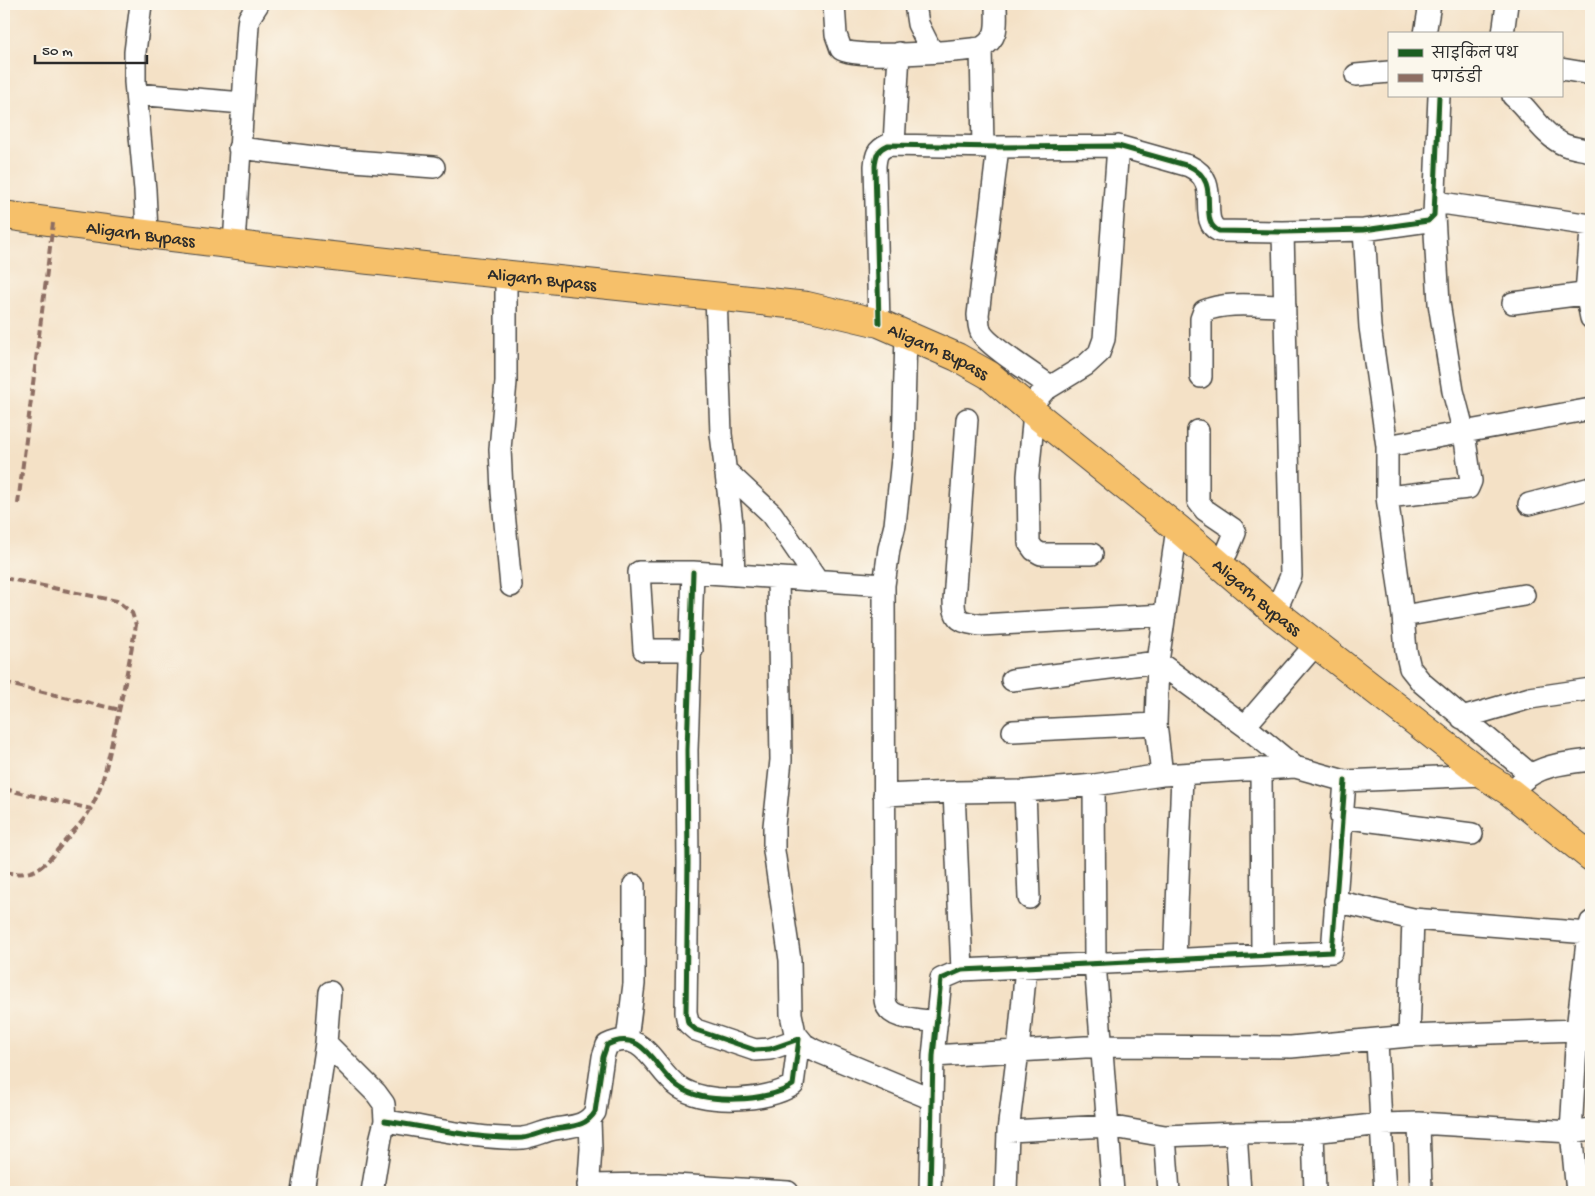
<svg xmlns="http://www.w3.org/2000/svg" width="1595" height="1196" font-family="'Gochi Hand','Playpen Sans Deva',sans-serif">
	<style>
		.lines { fill: none; stroke-linecap: round; stroke-linejoin: round }
		.minor-casing { stroke: #494642; stroke-width: 24 }
		.highway-casing { stroke: #494642; stroke-width: 30 }
		.minor { stroke: #fff; stroke-width: 21 }
		.highway { stroke: #f6c06b; stroke-width: 28 }
		.quiet { stroke: #8d6e63; stroke-width: 4; stroke-dasharray: 8 4; stroke-linecap: butt }
		.cycleway-casing { stroke: #fbf7ec; stroke-width: 8 }
		.cycleway { stroke: #1b5e20; stroke-width: 5 }
		.labels { text-anchor: middle; stroke-width: 4; stroke-linejoin: round; paint-order: stroke }
		.street-label { font-size: 18px; fill: #2b2b2b; stroke: #fbf7ec }
	</style>
	<rect width="100%" height="100%" fill="#fbf7ec"/>
	<filter id="ink" filterUnits="userSpaceOnUse"><feTurbulence type="fractalNoise" baseFrequency=".02" numOctaves="2"/><feDisplacementMap in="SourceGraphic" scale="10" xChannelSelector="R" yChannelSelector="G"/><feConvolveMatrix kernelMatrix="1 2 1 2 8 2 1 2 1" color-interpolation-filters="sRGB"/></filter>
	<filter id="wash" filterUnits="userSpaceOnUse"><feTurbulence type="fractalNoise" baseFrequency=".0096" numOctaves="4" result="noise"/><feDisplacementMap in="SourceGraphic" scale="20" xChannelSelector="R" yChannelSelector="G"/><feGaussianBlur stdDeviation="1.12" result="paint"/><feColorMatrix in="noise" values="0 0 0 0 0 0 0 0 0 0 0 0 0 0 0 0 0 1.4 0 .05"/><feComposite in="paint" operator="in"/></filter>
	<g filter="url(#wash)">
		<rect width="100%" height="100%" fill="#f4e1c6"/>
	</g>
	<g filter="url(#ink)">
		<g class="lines">
			<g class="minor-casing">
				<path id="minor" d="M141 4 135 52V82L145 190 147 233
					M834 4 836 35 841 49C856 60 958 51 981 48 1000 37 996 24 996 4
					M915 4 918 24 932 52
					M1425 34 1430 4
					M1503 34 1507 4
					M981 48 983 147
					M1561 69 1591 74
					M1356 75 1389 72
					M136 94 243 103
					M1513 96C1530 110 1544 137 1565 145 1573 148 1583 149 1591 151
					M894 144 899 53
					M998 147 978 315C979 321 978 328 982 334 990 347 1035 375 1050 386
					M239 148 340 160 434 167
					M1435 202 1591 225
					M1364 230 1370 327 1387 446V497L1403 616 1406 651 1410 668 1422 683 1530 774
					M1591 231 1586 293 1591 318
					M234 244 248 25 249 18 258 4
					M506 275V382L500 449 502 491 511 586
					M716 296 721 434 732 523 734 575
					M1513 303 1591 293
					M879 323 875 166C876 155 877 150 888 145L998 147 1118 146 1189 166C1224 182 1196 220 1219 231L1283 232 1364 230 1428 221 1434 215 1439 96
					M906 335 903 449 895 525 889 549 884 585 885 988C885 993 884 999 886 1004 891 1021 922 1019 937 1022
					M1201 377V319L1204 311C1226 301 1261 306 1285 306
					M1028 408 1045 390 1086 365 1099 353 1104 339 1118 146
					M1034 413 1028 476 1029 543 1034 550 1041 554H1092
					M967 419 954 601C954 621 962 622 980 625L1165 615
					M1198 431V501L1205 510 1233 529 1235 533 1227 552 1219 564
					M1387 446 1591 409
					M725 470 772 514 818 581
					M1387 497 1468 488 1471 481 1464 433 1453 391 1439 303 1434 215
					M1529 504 1591 488
					M778 578 781 760 774 826V851L790 960 791 1014 795 1033 804 1044 814 1050 932 1099
					M1275 612 1291 576 1283 232
					M1403 616 1524 595
					M692 650H644L639 572H693L884 585
					M1012 680 1158 662 1245 726 1295 767
					M1462 718 1530 698 1591 689
					M1245 726 1316 644
					M1013 731 1156 724
					M1261 769 1262 955
					M1162 775 1156 724 1158 662 1177 528
					M1520 783C1539 765 1565 763 1591 760
					M1094 785 1095 963 1113 1192
					M1025 791 1029 898
					M884 795 954 792
					M1341 817 1472 834
					M1335 901 1413 919 1588 933
					M1175 959 1182 775
					M962 970 954 792 1025 791 1094 785 1162 775 1295 767 1345 781 1484 775
					M1577 1030 1571 1132 1577 1192
					M1409 1036 1413 919
					M627 1040 634 984V885
					M1377 1040 1381 1124 1419 1123 1421 1192
					M326 1043 376 1093 384 1104 385 1121 381 1137 372 1192
					M933 1056 1102 1046 1291 1047 1409 1036 1577 1030 1588 933 1591 922
					M385 1121C428 1127 479 1140 522 1138 533 1137 544 1131 555 1129 571 1126 586 1127 595 1112L603 1057 607 1045C644 1026 655 1071 679 1087 705 1105 767 1102 793 1085L799 1039 770 1049 755 1050 696 1030 688 1023 686 1012 688 863 687 750 693 572
					M1419 1123 1571 1132 1591 1129
					M1008 1131 1018 1051 1026 967
					M1313 1132 1315 1192
					M1236 1133 1240 1192
					M588 1185 658 1184 788 1192
					M303 1192 326 1043 330 992
					M588 1192 591 1149 590 1120
					M930 1192 933 1056 941 979 962 970 1332 952 1345 781
					M1006 1192 1008 1131 1108 1126 1165 1136
					M1169 1192 1165 1136 1236 1133 1313 1132 1381 1124 1385 1192"/>
			</g>
			<g class="highway-casing">
				<g id="highway">
					<path id="s1" d="M4 215C271 253 539 277 807 306L879 323 957 357 989 375 1028 408 1177 528 1275 612 1484 775 1510 792 1591 857"/>
				</g>
			</g>
			<use href="#minor" class="minor"/>
			<use href="#highway" class="highway"/>
			<path class="quiet" d="M18 504 53 223
				M4 578 117 601 132 613 136 625C129 662 122 700 113 737 108 760 103 785 92 806 86 819 73 831 64 842 44 866 37 878 4 872
				M4 683 120 710
				M4 789 91 809"/>
			<g class="cycleway-casing">
				<path id="cycleway" d="M879 323 875 166C876 155 877 150 888 145L998 147 1118 146 1189 166C1224 182 1196 220 1219 231L1283 232 1364 230 1428 221 1434 215 1439 96
					M385 1121C428 1127 479 1140 522 1138 533 1137 544 1131 555 1129 571 1126 586 1127 595 1112L603 1057 607 1045C644 1026 655 1071 679 1087 705 1105 767 1102 793 1085L799 1039 770 1049 755 1050 696 1030 688 1023 686 1012 688 863 687 750 693 572
					M930 1192 933 1056 941 979 962 970 1332 952 1345 781"/>
			</g>
			<use href="#cycleway" class="cycleway"/>
		</g>
	</g>
	<g class="labels">
		<g class="street-label">
			<text dy="6" stroke="none"><textPath href="#s1" startOffset="138">Aligarh Bypass</textPath></text>
			<text dy="6" stroke="none"><textPath href="#s1" startOffset="542">Aligarh Bypass</textPath></text>
			<text dy="6" stroke="none"><textPath href="#s1" startOffset="948">Aligarh Bypass</textPath></text>
			<text dy="6" stroke="none"><textPath href="#s1" startOffset="1352">Aligarh Bypass</textPath></text>
		</g>
	</g>
	<rect width="1595" height="1196" fill="none" stroke="#fbf7ec" stroke-width="20"/>
	<rect x="1388" y="32" width="175" height="65" fill="#fbf7ec" stroke="#a8a59f"/>
	<rect x="1398" y="49" width="25" height="8" fill="#1b5e20" stroke="#a8a59f"/>
	<text x="1432" y="58" font-size="15" fill="#2b2b2b">साइकिल पथ</text>
	<rect x="1398" y="74" width="25" height="8" fill="#8d6e63" stroke="#a8a59f"/>
	<text x="1432" y="82" font-size="15" fill="#2b2b2b">पगडंडी</text>
	<path d="M35 55v8h112v-8" fill="none" stroke="#2b2b2b" stroke-width="2.5"/>
	<text x="42" y="55" font-size="15" fill="#2b2b2b" stroke="#fbf7ec" stroke-width="4" paint-order="stroke">50 m</text>
</svg>
